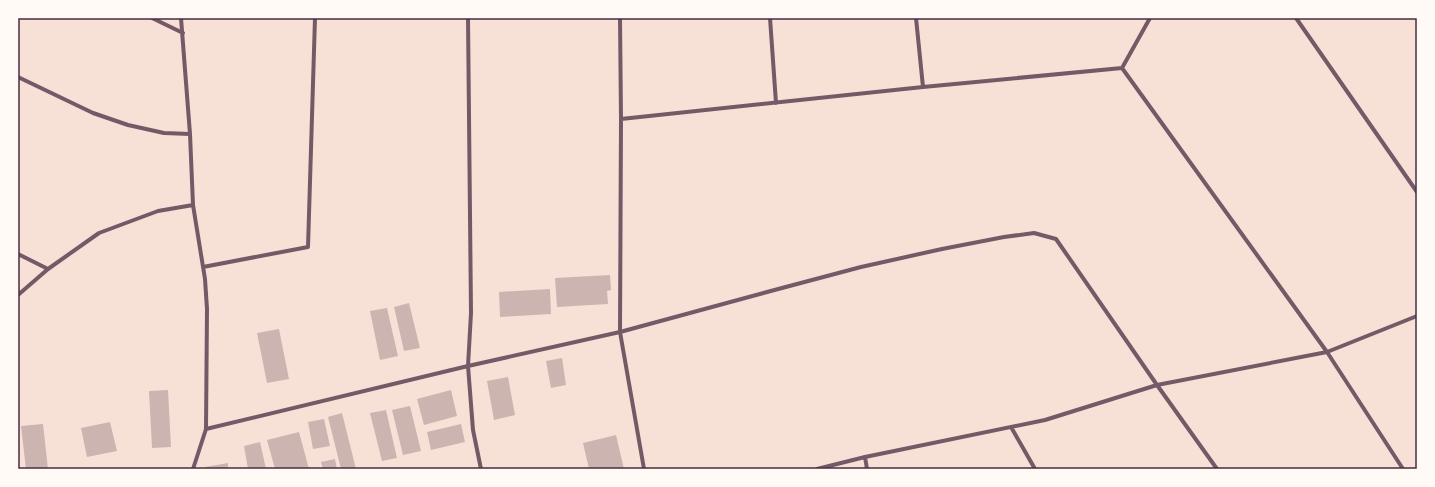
<svg xmlns="http://www.w3.org/2000/svg" width="1435" height="487" font-family="Lato,sans-serif">
	<style>
		.building { fill: #ccb4b1 }
		.lines { fill: none; stroke-linecap: round; stroke-linejoin: round }
		.minor { stroke: #755966; stroke-width: 4 }
		.neatline { fill: none; stroke: #4a2c40; stroke-width: 1.5 }
	</style>
	<rect width="100%" height="100%" fill="#f7e1d7"/>
	<path class="building" d="M610 275 611 290 607 291 608 304 557 307 555 278Z
		M550 289 551 314 500 317 499 292Z
		M409 303 420 348 404 351 394 307Z
		M387 308 398 356 380 360 370 311Z
		M279 329 289 379 267 383 257 333Z
		M562 358 566 385 551 388 546 361Z
		M508 377 515 415 494 420 487 381Z
		M168 390 171 447 152 448 149 391Z
		M451 390 457 416 424 425 417 399Z
		M410 406 421 451 403 455 392 410Z
		M386 410 397 458 382 461 370 413Z
		M342 413 356 469H341L328 417Z
		M324 419 330 446 313 449 308 422Z
		M110 422 117 451 87 457 81 428Z
		M43 424 48 469H26L21 426Z
		M461 424 465 442 431 450 427 432Z
		M299 432 309 469H275L267 440Z
		M616 435 624 469H589L583 443Z
		M260 442 266 469H248L244 446Z
		M335 459 337 469H323L321 462Z
		M228 463V469H205V467Z"/>
	<g class="lines">
		<path class="minor" d="M152 18 183 33
			M181 18 190 134 193 205 205 279 207 309 206 429 193 469
			M468 18 471 313 468 366 473 430 481 469
			M620 18 621 119 620 332 644 469
			M770 18 776 103
			M916 18 923 87
			M1296 18 1417 192
			M1122 68 1327 352 1403 469
			M1122 68 1150 18
			M18 77 93 113 128 125 164 133 190 134
			M621 119 923 87 1122 68
			M18 254 48 269
			M203 267 308 247 315 18
			M18 295 48 269 99 233 158 211 193 205
			M1011 427 1035 469
			M206 429 468 366 620 332 782 288 861 267 942 249 1004 237 1034 233 1056 239 1157 385 1217 469
			M865 457 867 469
			M817 469 865 457 1045 420 1157 385 1327 352 1417 316"/>
	</g>
	<rect width="1435" height="487" fill="none" stroke="#fffaf5" stroke-width="38"/>
	<rect x="19" y="19" width="1397" height="449" class="neatline"/>
</svg>
